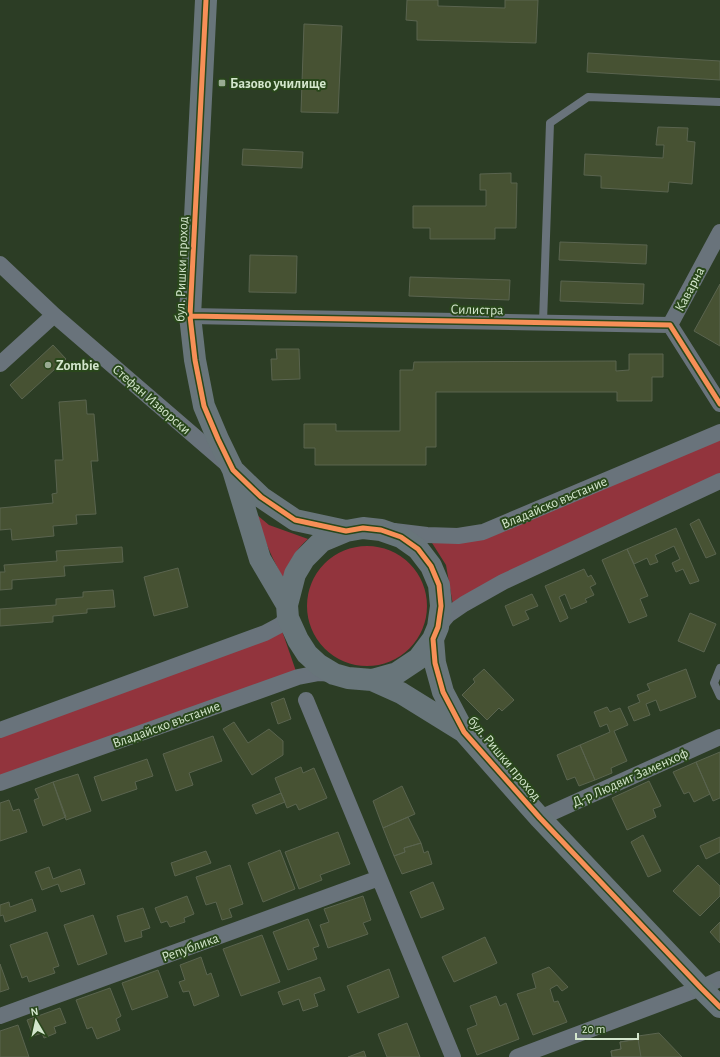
<svg xmlns="http://www.w3.org/2000/svg" width="720" height="1057" font-family="'Alegreya Sans',sans-serif">
	<style>
		.green { fill: #92343d }
		.building { fill: #475233; stroke: #5a644f }
		.lines { fill: none; stroke-linecap: round; stroke-linejoin: round }
		.lane { stroke: #69737b; stroke-width: 8 }
		.street { stroke: #69737b; stroke-width: 16 }
		.secondary { stroke: #68757a; stroke-width: 22 }
		.cycleway-casing { stroke: #29471b; stroke-width: 8 }
		.cycleway { stroke: #f78f57; stroke-width: 5 }
		.poi-dot { fill: #99ab92; stroke: #29471b; stroke-width: 1.5 }
		.labels { text-anchor: middle; stroke-width: 4; stroke-linejoin: round; paint-order: stroke }
		.poi-label { font-size: 14px; font-weight: bold; fill: #d3e6cc; stroke: #29471b; text-anchor: start }
		.street-label { font-size: 14px; fill: #d3e6cc; stroke: #29471b }
	</style>
	<rect width="100%" height="100%" fill="#2c3d25"/>
	<path class="green" d="M720 432V481L454 611 446 565 427 535 458 536Z
		M257 515 269 525 308 539C294 551 290 562 283 578 273 560 262 536 257 515Z
		M307 606a60 60 0 1 1 120 0a60 60 0 1 1-120 0Z
		M280 625 298 677 0 783V730Z"/>
	<path class="building" d="M407 0H438V6L505 8V0H538L536 43 417 40V21L406 20Z
		M304 24 342 26 338 113 301 112Z
		M588 53 720 61V80L587 72Z
		M658 127 688 128 687 141 695 142 692 184 669 182 668 192 601 188V176L584 175 585 154 663 158 664 145H656Z
		M243 149 303 152 302 168 242 165Z
		M511 173V183H517L516 228H495V239H430V228H413V206H486V190H480V174Z
		M560 242 647 245 646 264 559 260Z
		M250 255 297 256 296 293 249 292Z
		M410 277 510 280 509 300 409 296Z
		M561 281 644 284 643 304 560 301Z
		M720 284V346L694 331Z
		M53 345 66 359 22 399 10 385Z
		M276 349H299L300 379 272 380 271 359H277Z
		M629 354H663V377H652V401H617V392H436V447H426V465H315V448H304V424H336V431H400V370H413L414 362 616 361V371L629 370Z
		M86 400 87 414H94L98 461H91L96 514 76 515 77 524 53 526 54 536 12 540 11 529 0 530V508L53 503 52 494 57 493 55 460H63L59 402Z
		M699 519 716 554 706 558 690 524Z
		M676 528 699 581 690 584 683 569 676 572 672 563 680 559 674 546 655 555 658 562 650 565 647 558 634 564 627 549Z
		M122 547 123 562 64 566 65 576 12 580V589L0 590V572H5L4 565 57 561 56 551Z
		M627 549 648 596 640 599 647 616 629 623 602 560Z
		M178 568 188 607 154 616 144 577Z
		M584 569 588 577 591 575 596 584 590 587 594 595 585 599 587 602 571 609 565 594 559 597 568 618 560 622 545 586Z
		M113 590 115 607 87 609V613L53 616V622L0 626V609L56 605V599L83 597V592Z
		M532 594 538 606 525 611 529 619 513 626 505 606Z
		M690 613 716 624 704 652 678 641Z
		M484 669 514 700 502 711 499 708 487 720 462 695 475 682 473 679Z
		M686 669 696 697 660 711 656 700 646 704 650 715 634 721 628 707 640 702 637 695 650 690 647 684Z
		M284 698 291 719 278 724 271 703Z
		M607 707 610 712 620 708 628 725 614 731 627 761 611 768 612 773 595 780 580 745 610 732 607 724 600 727 594 712Z
		M234 722 248 743 269 729 283 741V755L252 775 223 729Z
		M213 736 222 761 189 773 193 785 176 791 163 754Z
		M580 745 595 780 579 786 575 777 567 780 557 755Z
		M720 752V798L713 801 696 762Z
		M147 759 153 776 135 782 137 789 102 801 94 777Z
		M696 762 710 794 694 802 689 792 684 794 673 772Z
		M301 767 303 773 314 768 327 798 299 810 296 804 287 808 275 778Z
		M78 774 91 811 66 820 53 782Z
		M649 781 661 806 653 809 656 817 627 830 612 798Z
		M53 782 66 817 43 826 34 800 39 798 35 789Z
		M402 786 415 814 383 828 373 801Z
		M281 793 285 802 256 814 252 805Z
		M9 800 13 811 19 809 27 832 0 841V803Z
		M408 817 421 843 404 848 405 852 394 856 383 828Z
		M338 832 350 864 320 875 322 880 299 889 285 852Z
		M643 835 661 871 648 877 631 842Z
		M720 837V852L706 859 700 846Z
		M421 843 424 853 428 851 432 864 402 874 394 856 405 852 404 848Z
		M280 850 295 889 263 902 248 863Z
		M206 851 211 863 175 876 171 863Z
		M230 865 243 904 229 909 232 917 222 920 216 902 206 905 196 877Z
		M698 865 720 886V896L700 916 673 891Z
		M49 867 53 879 80 869 85 884 61 892 58 884 42 890 35 872Z
		M433 882 444 909 421 918 410 892Z
		M187 896 194 914 184 918 185 922 170 927 167 921 161 923 155 908Z
		M363 896 371 920 363 923 368 934 328 948 320 925 329 922 324 909Z
		M32 899 36 911 5 922 3 915 0 916V905L9 902 10 907Z
		M143 908 150 928 141 931 142 937 125 942 117 916Z
		M93 915 107 954 78 965 64 925Z
		M308 919 319 946 313 948 317 959 288 970 273 932Z
		M720 922V943L710 932Z
		M47 932 59 966 53 968 55 973 29 982 27 976 22 978 10 945Z
		M262 935 280 982 241 996 223 949Z
		M485 937 497 963 454 982 442 957Z
		M201 957 207 975 211 973 219 996 194 1006 189 991 183 992 179 982 185 980 180 965Z
		M0 964 9 989 0 992Z
		M549 967 568 987 562 991 557 985 550 989 554 1002 558 1001 567 1022 533 1035 517 994 536 988 532 974Z
		M389 969 399 997 358 1013 347 986Z
		M158 970 168 997 132 1010 122 983Z
		M320 977 325 990 314 994 318 1006 303 1011 299 999 283 1005 278 992Z
		M110 988 121 1016 116 1019 120 1030 97 1039 92 1027 87 1029 76 1000Z
		M496 996 500 1006 506 1003 519 1039 477 1055 467 1029 477 1025 470 1006Z
		M60 1008 66 1023 54 1027 56 1033 44 1038 42 1033 33 1036 27 1020Z
		M407 1023 420 1057H387L378 1034Z
		M18 1025 29 1057H0V1031Z
		M659 1033 682 1057H612L611 1051 621 1049 620 1042 638 1039V1036Z
		M638 1039 641 1057H612L611 1051 621 1049 620 1042Z
		M364 1051 366 1057H348Z"/>
	<g class="lines">
		<path class="lane" d="M543 322 550 123 588 97 720 102
			M720 668 714 683 720 696"/>
		<path class="street" d="M0 264 54 315 228 465
			M190 316 670 325 720 404
			M670 325 720 232
			M0 364 54 315
			M394 531 427 535 458 536 483 532 720 432
			M438 627 448 615 464 604 503 582 720 481
			M306 700 453 1057
			M0 730 265 633 280 625 288 618
			M0 783 298 677 319 673 334 674
			M540 818 720 737
			M0 1016 379 878
			M517 1057 701 988 720 979"/>
		<path class="secondary" d="M206 0 190 316 195 360 204 406 218 439 233 470 260 559 287 605 288 618 298 640 307 654 319 665 334 674 348 678 372 680 401 693 464 732
			M235 472 261 497 295 520 346 531 363 528 381 530 401 537 418 549 431 566 439 585 441 606 438 627 433 639 435 663 443 692 464 732 540 818 701 988 720 1007
			M287 605 295 574 304 559 322 541 346 531
			M372 680 397 673 418 659 433 639"/>
		<g class="cycleway-casing">
			<path id="cycleway" d="M206 0 190 316 195 360 204 406 218 439 233 470 261 497 295 520 346 531 363 528 381 530 401 537 418 549 431 566 439 585 441 606 438 627 433 639 435 663 443 692 464 732 540 818 701 988 720 1007
				M190 316 670 325 720 404"/>
		</g>
		<use href="#cycleway" class="cycleway"/>
	</g>
	<g class="poi-dot">
		<rect x="218" y="79" width="8" height="8" rx="2"/>
		<circle cx="48" cy="365" r="4"/>
	</g>
	<g class="labels">
		<g class="poi-label">
			<text x="230" y="88">Базово училище</text>
			<text x="56" y="370">Zombie</text>
		</g>
		<g class="street-label">
			<text transform="translate(181 269) rotate(-88)" y="5">бул. Ришки проход</text>
			<text transform="translate(689 289) rotate(-62)" y="5">Каварна</text>
			<text transform="translate(477 309) rotate(1)" y="5">Силистра</text>
			<text transform="translate(152 399) rotate(41)" y="5">Стефан Изворски</text>
			<text transform="translate(554 502) rotate(-23)" y="5">Владайско въстание</text>
			<text transform="translate(166 724) rotate(-20)" y="5">Владайско въстание</text>
			<text transform="translate(505 758) rotate(50)" y="5">бул. Ришки проход</text>
			<text transform="translate(630 777) rotate(-24)" y="5">Д-р Людвиг Заменхоф</text>
			<text transform="translate(190 947) rotate(-20)" y="5">Република</text>
		</g>
	</g>
	<g transform="translate(36 1021) rotate(351)" stroke="#29471b" stroke-width="3" paint-order="stroke">
	<path d="M0-3L7 15L0 10L-7 15Z" fill="#d3e6cc"/>
	<text y="-6" font-size="11" font-weight="bold" text-anchor="middle" fill="#d3e6cc">N</text>
	</g>
	<path d="M576 1033v6h62v-6" fill="none" stroke="#d3e6cc" stroke-width="2"/>
	<text x="582" y="1033" font-size="12" fill="#d3e6cc" stroke="#29471b" stroke-width="3" paint-order="stroke">20 m</text>
</svg>
